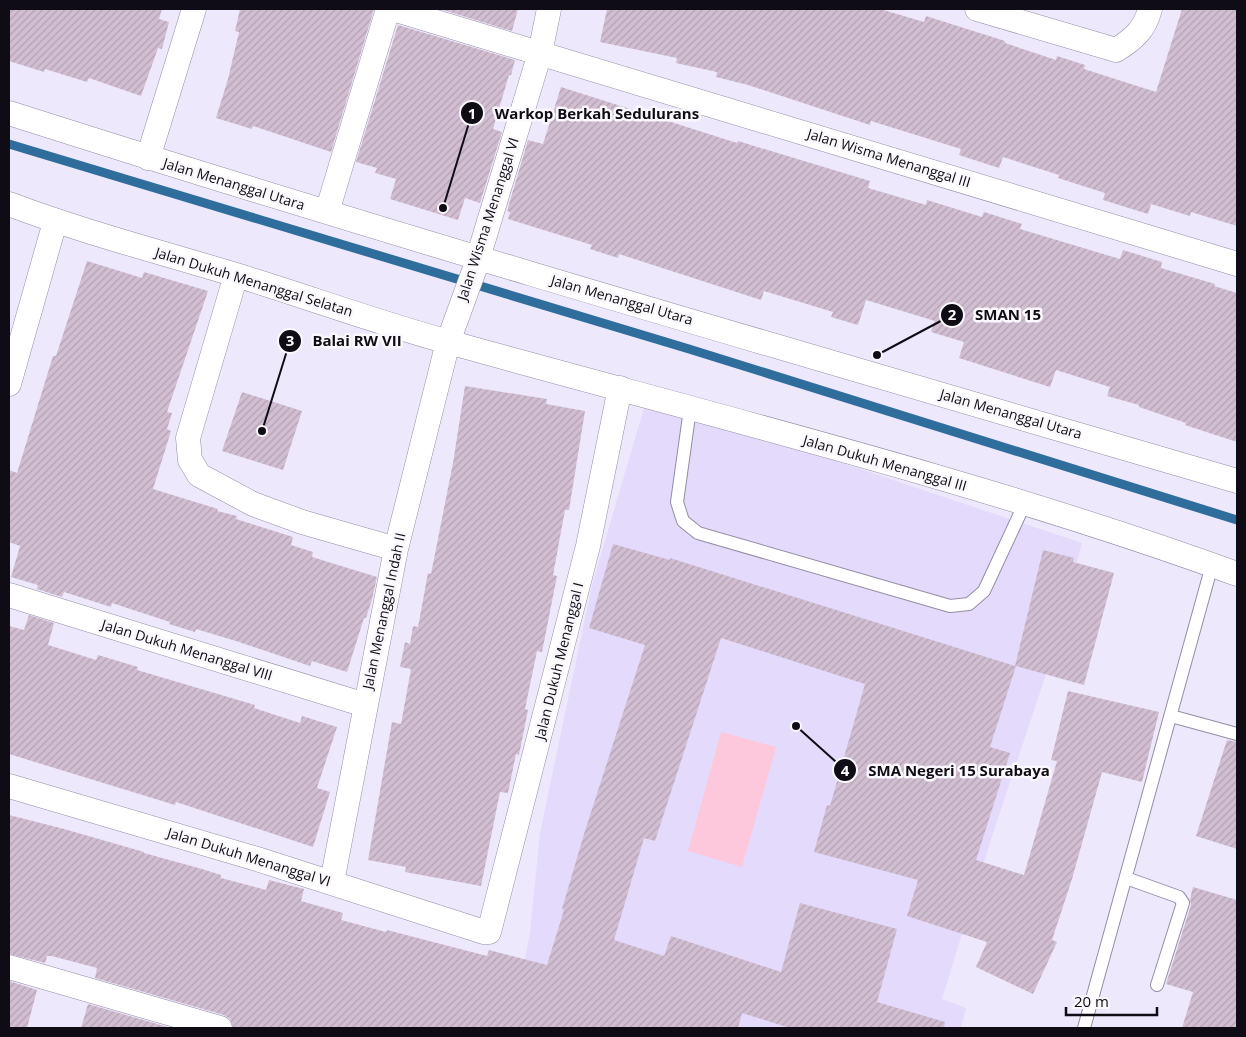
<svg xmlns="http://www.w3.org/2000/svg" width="1246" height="1037" font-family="'Open Sans',sans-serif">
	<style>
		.built { fill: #e4dafb }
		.garden { fill: #fec8dc }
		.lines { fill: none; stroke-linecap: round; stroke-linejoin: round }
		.stream { stroke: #2f6d9c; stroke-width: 9 }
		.building { fill: url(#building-hatch) }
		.service-casing { stroke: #948da5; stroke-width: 14 }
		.minor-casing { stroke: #948da5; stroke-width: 25 }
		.service { stroke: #fff; stroke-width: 12 }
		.minor { stroke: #fff; stroke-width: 24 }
		.labels { text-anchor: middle; stroke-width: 5; stroke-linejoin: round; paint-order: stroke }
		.street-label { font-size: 14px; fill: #0f0c15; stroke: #faf8fd }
		.leader { fill: none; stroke: #0f0c15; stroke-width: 2 }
		.callout-dot { fill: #0f0c15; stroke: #faf8fd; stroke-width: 2 }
		.mark-label { font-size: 15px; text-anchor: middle; font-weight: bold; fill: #fff }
		.callout-label { font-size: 15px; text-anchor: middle; font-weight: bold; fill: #0f0c15; stroke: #faf8fd; stroke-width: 5; stroke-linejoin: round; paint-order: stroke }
	</style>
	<defs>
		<pattern id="building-hatch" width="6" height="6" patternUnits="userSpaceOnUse" patternTransform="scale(1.25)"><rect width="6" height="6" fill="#d2bed2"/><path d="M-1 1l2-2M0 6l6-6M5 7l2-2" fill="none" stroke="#b3a2b3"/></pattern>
	</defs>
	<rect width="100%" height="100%" fill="#eee8fd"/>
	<path class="built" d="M647 398 1082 543 1049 665 993 833 942 999 966 1008 961 1028H632L557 1006 521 979 530 933 540 833 592 585Z"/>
	<path class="garden" d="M721 732 776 747 742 867 688 851Z"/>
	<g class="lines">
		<path class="stream" d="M9 144 689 349 1237 520"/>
	</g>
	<path class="building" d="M9 9H162L159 19 169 22 162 49 158 48 141 96 89 78 87 82 45 69 44 72 9 61Z
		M240 9H374L331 152 253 126 252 129 216 118 228 79 239 32 235 31Z
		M440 9H518L512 31Z
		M607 9H880L924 22 926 16 1005 41V43L1056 60 1057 56 1085 65 1084 69 1156 92 1182 9H1237V226L1191 212 1190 216 1151 204 1148 214 1103 200 1105 193 1058 178 1059 175 1003 157 999 168 959 155 961 149 871 121 870 125 748 85 716 77 717 72 676 63 677 58 600 42Z
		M398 25 515 60 511 75H509L493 129 502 132 480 203 465 198 458 220 390 199 396 179 375 173 377 168 356 162Z
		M561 87 737 143 738 141 870 181 868 188 926 205 927 200 982 217 984 212 1022 224 1020 229 1120 259 1123 250 1162 262 1161 268 1215 284 1214 286 1237 293V442L1185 425 1186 423 1139 407V405L1107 396 1110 387 1056 370 1050 387 959 358 964 342 931 332 935 321 866 300 858 325 831 317 833 312 764 291 761 300 619 254 618 258 590 249 592 245 508 219 510 212 507 211 528 140 543 144Z
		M87 261 142 278 144 272 208 291 167 412 172 413 167 429 171 431 153 489 218 509 217 511 237 516 236 519 293 537 291 545 313 552 312 557 377 577 372 599 366 618H364L347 672 312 661 310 666 236 641 196 629 195 632 169 624 170 622 112 603 111 607 64 592 62 597 37 589 38 585 11 577 20 546 9 542V470L17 473 53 356H56Z
		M465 386 547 399 546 404 585 411 569 510H565L553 575 557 576 542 652 537 651 525 709 528 710 519 755 516 754 508 793 500 792 481 886 405 872 406 867 368 860 392 722 401 724 411 669 400 667 405 642 410 644 413 626 418 627 428 573 431 574 453 463Z
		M242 392 302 411 283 470 222 451Z
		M613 544 670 560V558L1015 666 1043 550 1074 558 1073 562 1114 573 1084 685 1016 666 990 747 1010 753 976 860 1024 875 1057 761 1051 760 1068 691 1159 712 1142 782 1102 772 1072 879 1052 940 1057 942 1033 994 976 967 987 942 907 916 918 880 814 852 827 805 830 806 865 684 721 638 655 841 644 838 614 940 664 956 671 936 781 972 800 903 897 929 877 1002 945 1022 944 1028H790L742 1013 738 1028H233L230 1019 224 1015 95 978 97 968 52 956H47L45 963 9 954V815L64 829 144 852V853L202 869 221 875V878L266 890 269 880 304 889 301 901 343 913 341 920 386 932 387 930 487 956 489 950 547 965 564 910 562 909 584 834 645 645 589 628Z
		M29 615 54 623 48 645 96 660 98 655 138 667 137 670 255 705 254 708 300 723 302 716 337 727 317 788 330 792 313 847 176 802 175 805 9 754V626L24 630Z
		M1227 740 1237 742V849L1196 836Z
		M1193 887 1237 900V1028H1182L1193 992 1166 984 1191 905 1190 899Z
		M9 981 37 990 27 1028H9Z
		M88 1004 171 1028H81Z"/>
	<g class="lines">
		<g class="service-casing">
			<path id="service" d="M690 409 677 502 683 521 698 533 950 606 969 604 984 591 1025 503
				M1171 716 1237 734
				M1126 878 1179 897 1183 903 1157 985
				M1084 1028 1212 565"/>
		</g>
		<g class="minor-casing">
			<path id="minor" d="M393 9 1237 264
				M977 9 1116 50C1134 39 1145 29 1150 9
				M9 113C416 243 827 361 1237 481
				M148 158 194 9
				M9 204C83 232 160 252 236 275 308 297 379 323 452 343 714 416 981 481 1237 574
				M327 212 388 9
				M236 275 188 438 190 460 199 475 253 504 302 522 396 549
				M9 384 55 222
				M9 595 365 705
				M9 786 257 859 484 932H489L588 546 620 388
				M332 882 396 549 448 342 475 268 540 53 549 9
				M9 967 220 1028"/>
		</g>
		<use href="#service" class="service"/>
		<use href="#minor" class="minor"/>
	</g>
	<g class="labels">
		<g class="street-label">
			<text transform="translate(889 158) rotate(17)" y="5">Jalan Wisma Menanggal III</text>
			<text transform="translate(234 184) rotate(17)" y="5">Jalan Menanggal Utara</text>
			<text transform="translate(488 219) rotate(-72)" y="5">Jalan Wisma Menanggal VI</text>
			<text transform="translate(254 282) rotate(17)" y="5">Jalan Dukuh Menanggal Selatan</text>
			<text transform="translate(622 300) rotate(16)" y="5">Jalan Menanggal Utara</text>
			<text transform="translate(1011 414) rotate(16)" y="5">Jalan Menanggal Utara</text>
			<text transform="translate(885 463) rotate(16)" y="5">Jalan Dukuh Menanggal III</text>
			<text transform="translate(384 611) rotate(-78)" y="5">Jalan Menanggal Indah II</text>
			<text transform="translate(187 650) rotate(17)" y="5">Jalan Dukuh Menanggal VIII</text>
			<text transform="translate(559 661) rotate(-76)" y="5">Jalan Dukuh Menanggal I</text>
			<text transform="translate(249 857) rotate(17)" y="5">Jalan Dukuh Menanggal VI</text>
		</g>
	</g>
	<path class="leader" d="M443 208L472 113M877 355L952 315M262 431L290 341M796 726L845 770"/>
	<g class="callout-dot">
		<circle cx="443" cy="208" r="5"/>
		<circle cx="877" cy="355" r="5"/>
		<circle cx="262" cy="431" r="5"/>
		<circle cx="796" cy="726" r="5"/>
		<circle cx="472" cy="113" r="12"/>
		<circle cx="952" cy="315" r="12"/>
		<circle cx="290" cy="341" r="12"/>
		<circle cx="845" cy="770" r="12"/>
	</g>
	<g class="mark-label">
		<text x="472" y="119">1</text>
		<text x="952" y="320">2</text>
		<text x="290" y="346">3</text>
		<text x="845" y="776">4</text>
	</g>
	<g class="callout-label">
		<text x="597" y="119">Warkop Berkah Sedulurans</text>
		<text x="1008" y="320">SMAN 15</text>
		<text x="357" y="346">Balai RW VII</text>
		<text x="959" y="776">SMA Negeri 15 Surabaya</text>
	</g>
	<rect width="1246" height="1037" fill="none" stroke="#0f0c15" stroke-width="20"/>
	<path d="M1066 1007v8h91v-8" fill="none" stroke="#0f0c15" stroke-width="2.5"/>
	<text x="1074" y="1007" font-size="15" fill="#0f0c15" stroke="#faf8fd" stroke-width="4" paint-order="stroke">20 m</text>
</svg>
